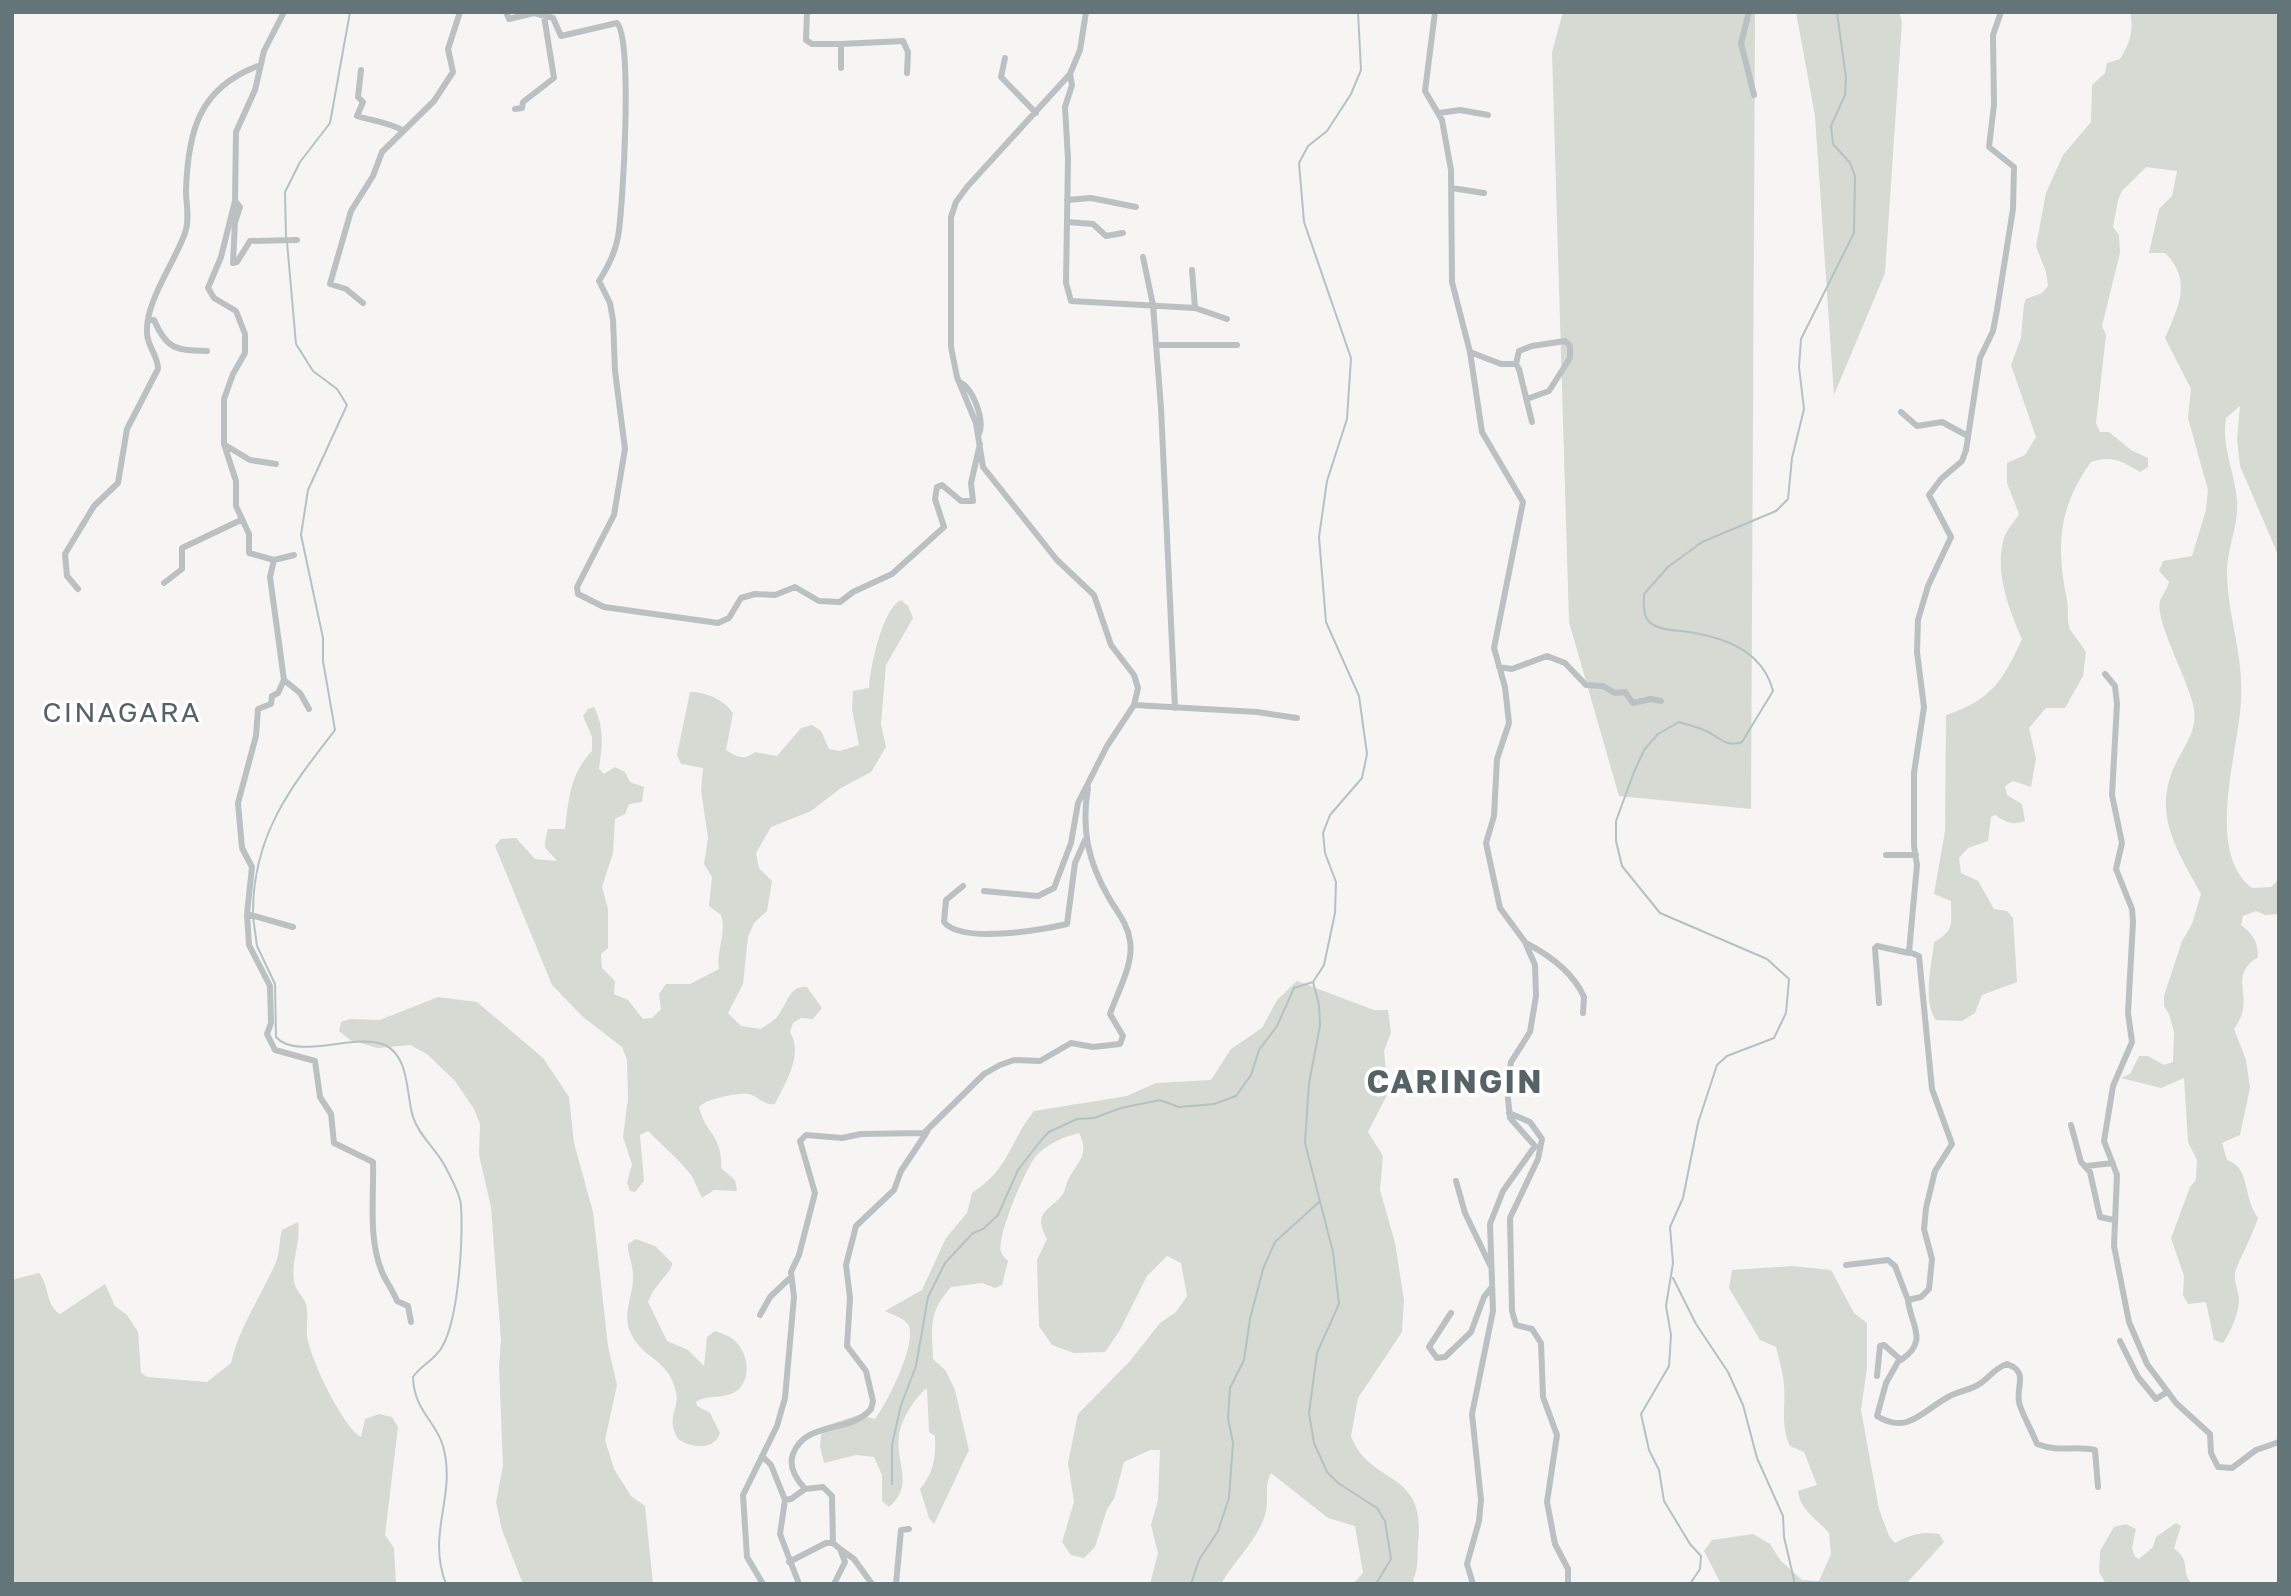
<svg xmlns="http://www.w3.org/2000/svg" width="2291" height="1596" font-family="'Golos Text',sans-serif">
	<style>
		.green { fill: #d6dad2 }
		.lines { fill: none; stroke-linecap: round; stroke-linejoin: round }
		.stream { stroke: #b3c2c3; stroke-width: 2 }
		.minor { stroke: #bbc0c2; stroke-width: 6 }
		.labels { text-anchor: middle; stroke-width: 7; stroke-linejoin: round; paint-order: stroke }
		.quarter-label { font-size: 28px; letter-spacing: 2px; fill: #556266; stroke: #fff }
		.district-label { font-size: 32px; font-weight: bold; letter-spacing: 2px; fill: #556266; stroke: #fff }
	</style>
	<rect width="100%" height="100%" fill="#f6f5f3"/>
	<path class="green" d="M1563 12H1755L1751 809 1619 796 1569 622 1552 52Z
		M1796 12H1899L1902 21 1885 273 1834 395 1815 116Z
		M2130 12H2279V557L2240 466 2237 439 2240 406 2226 418C2221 447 2235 472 2237 501 2239 526 2226 550 2227 575 2228 617 2244 657 2241 700 2239 751 2204 852 2252 888L2271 887 2278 880 2279 857V914L2265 915 2256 911 2243 916 2241 925C2253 934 2258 942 2258 957 2225 978 2258 997 2234 1029L2246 1060 2250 1088 2240 1135 2222 1143 2227 1160C2251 1168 2242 1196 2258 1218 2252 1236 2243 1252 2236 1269 2232 1282 2240 1291 2239 1302 2238 1314 2230 1334 2223 1343L2214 1340 2206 1302 2188 1304 2183 1295 2184 1276 2171 1238 2190 1187 2196 1180 2197 1160 2188 1142 2184 1078 2161 1088 2121 1078 2130 1074 2139 1056H2148L2164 1065 2173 1062 2174 1032 2169 1014 2164 1006V996L2182 941 2192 924 2201 894C2176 848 2150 812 2178 759 2187 742 2197 729 2194 709 2190 683 2154 620 2160 601 2162 595 2167 590 2169 582L2159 571 2163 561 2192 556 2206 510 2208 490 2188 418 2191 389 2165 338C2178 308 2193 280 2165 253H2149L2159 209 2172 196 2177 171 2146 167 2122 191 2118 200 2113 227 2119 235 2120 253 2102 326 2106 335 2096 423 2100 432H2109L2131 450 2148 458V467L2140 472C2122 461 2111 455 2091 462 2058 508 2056 546 2067 600 2069 609 2066 623 2071 631 2076 639 2082 644 2086 653L2083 676 2065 708H2046L2029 728 2036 758 2031 787 2013 781 2005 786 2007 795 2022 804 2025 821C2012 826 2006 822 1995 815L1991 817 1988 841 1968 848 1959 858 1961 873 1978 881 1994 909 2007 911 2013 918 2017 982 1982 995 1975 1013 1962 1021 1936 1020C1922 1001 1932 964 1934 942 1955 930 1951 924 1951 901L1934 894 1945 831 1946 715C1991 700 2003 681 2022 639 2009 610 1994 571 2004 538 2007 529 2014 523 2019 514L2007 483V463L2025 455 2036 437 2011 365 2021 338 2024 304 2026 299 2042 293 2048 286 2046 272 2036 246 2046 193 2063 155 2091 122 2092 85 2105 73 2107 63 2120 59C2130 43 2134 31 2130 12Z
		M901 600 908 606 913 618 886 665 881 724 886 747 871 772 841 788 811 811 771 827 756 853 759 868 772 881 767 911 754 923 748 937 743 984 728 1013 741 1026 761 1029C766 1025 772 1022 776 1018 787 1007 788 985 807 987L822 1008 813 1019 801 1018 793 1023 790 1032C804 1055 785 1083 775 1104 764 1106 759 1097 749 1094 739 1092 705 1099 699 1107 705 1134 723 1135 721 1168L735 1180 737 1191 714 1190 702 1198 692 1176 680 1162 648 1131 640 1135 644 1181 635 1192 630 1191 627 1183 632 1164 623 1137 628 1099 627 1060 622 1047 583 1017 552 985 495 846 501 839 516 838 535 859 557 861C544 844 542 853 548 829H565C569 798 570 774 592 751V737L583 716 588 709 594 707C605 729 602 746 599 769L604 774 615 767 625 772 630 782 644 787 642 802 629 804 625 814 615 819 613 853 602 887 608 909V948L601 954 602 968 615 981 614 994 628 1000 643 1019 652 1018 661 1009 659 994 666 984H690L719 969C716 951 727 932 721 915L709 906 712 877 704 864 708 838 701 790 703 768 681 764 677 755 690 692C706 692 723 699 733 713L726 750C737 757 744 761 755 752L777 756 801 728 812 725 821 731 829 749 840 751 859 745 852 709 853 691 869 688C870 668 882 609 901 600Z
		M1297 981 1374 1010H1388L1391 1033 1384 1051 1388 1093 1368 1132 1383 1156 1380 1190 1395 1243 1404 1300 1402 1332 1358 1398 1351 1436C1370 1487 1427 1468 1418 1543 1417 1556 1419 1568 1413 1580L1415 1584H1353L1363 1573 1355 1526 1328 1518 1271 1473C1263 1487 1270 1500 1265 1515 1256 1543 1235 1559 1221 1584H1150L1158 1553 1151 1525 1158 1500 1160 1450H1150L1124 1462 1114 1499 1107 1509 1095 1547 1084 1558 1071 1555 1062 1542 1074 1502 1068 1463 1078 1414 1130 1361 1160 1323 1176 1312 1187 1296 1181 1263 1167 1256 1147 1276 1120 1330 1105 1352 1074 1353 1052 1345 1039 1326 1037 1260 1047 1239C1032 1211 1049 1212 1063 1194 1066 1189 1066 1183 1069 1178 1078 1161 1090 1155 1079 1133 1063 1137 1047 1144 1036 1156 1025 1169 996 1238 1001 1252 1003 1256 1005 1258 1008 1261L1002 1285 995 1288 982 1283 951 1287C928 1313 932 1326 933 1359L946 1371 955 1390 969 1450 934 1524 929 1518 920 1489C934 1472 936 1457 935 1436L929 1432 927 1388C915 1397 901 1420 899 1435 895 1462 915 1485 889 1507L882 1501V1475L874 1457 856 1455 824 1463 820 1446 822 1427 858 1415 875 1419C887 1403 916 1346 909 1326 905 1318 893 1315 885 1311L922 1290 946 1238 967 1213 972 1193C1010 1168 1008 1144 1034 1111L1127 1096 1156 1083 1211 1080 1231 1049 1262 1028 1277 1000Z
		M438 997 477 1002 543 1058 569 1097 574 1143 593 1212 608 1346 617 1385 605 1440 614 1469 631 1496 645 1506 653 1584H523L502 1530 496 1502 503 1466 499 1366 501 1340 491 1207 479 1155 480 1124 474 1109 455 1081 427 1054 410 1045 378 1048 350 1040 339 1031 341 1022 350 1019 380 1020Z
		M298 1222C301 1242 291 1261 294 1281 295 1290 303 1296 306 1304 309 1314 306 1326 307 1336 310 1359 343 1427 361 1437L365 1419 379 1414 392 1417 398 1427 385 1535 394 1548 396 1584H12V1280L39 1273C50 1286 45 1305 60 1314L105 1284 115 1306 127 1315 138 1332 141 1373 148 1377 207 1382 231 1363C239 1327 261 1297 276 1262 280 1252 279 1240 282 1230Z
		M636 1239 655 1246 672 1263C672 1273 654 1284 648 1302L667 1341 688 1350 704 1366 707 1337 715 1331C720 1333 726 1335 730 1337 749 1349 754 1382 733 1393 721 1399 707 1394 696 1402L697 1406 710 1413 720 1433C714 1451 691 1448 678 1439 665 1417 680 1409 676 1392 668 1356 641 1361 629 1329 623 1311 634 1293 633 1275 633 1266 629 1257 628 1248V1244Z
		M1792 1266 1831 1270 1854 1313 1867 1323V1368L1861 1410 1879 1509 1889 1536 1895 1543C1910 1535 1922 1531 1939 1534L1944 1542 1906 1584H1721L1704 1551 1712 1540 1753 1534 1770 1544 1781 1561 1802 1580 1819 1581 1831 1554 1829 1533C1817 1519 1800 1510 1798 1491L1817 1485 1804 1452 1790 1446C1780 1424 1786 1408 1784 1385 1783 1373 1779 1359 1776 1347L1760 1340 1729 1288 1732 1270Z
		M2176 1523 2181 1526 2174 1548C2193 1564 2179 1569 2192 1584H2106L2099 1572 2100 1551 2114 1527 2126 1524 2136 1529 2132 1548 2135 1557 2139 1559 2153 1547 2156 1537Z"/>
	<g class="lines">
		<path class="stream" d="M1358 12 1361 70 1351 94 1327 131 1308 146 1299 163 1304 222 1351 358 1347 419 1327 481 1319 537 1326 622 1359 696 1367 754 1362 778 1330 815 1323 833 1325 853 1336 882 1335 913 1324 965 1313 982 1319 1005 1320 1026 1309 1083 1305 1143 1333 1252 1339 1304 1317 1353 1309 1413 1314 1443 1327 1472 1338 1483 1377 1508 1385 1521 1391 1559 1376 1584
			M286 237 285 192 300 162 330 123 350 12
			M253 912C253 835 290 788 335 730L323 661V638L301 535 308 490 347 405 337 389 313 371 296 344 287 242
			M253 917 257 946 275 984 276 1037C297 1061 356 1032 385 1045 410 1057 406 1095 413 1117 420 1138 438 1150 447 1170 452 1180 460 1194 461 1205 463 1239 459 1318 442 1347 435 1360 421 1365 413 1377 414 1411 436 1421 443 1446 457 1496 426 1533 446 1584
			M1673 1278 1696 1324 1728 1372 1743 1405 1757 1458 1783 1516 1784 1537 1795 1584
			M892 1484V1445L901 1405 916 1366 928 1297 945 1263 973 1233 983 1229 998 1215 1018 1170 1042 1139 1049 1132 1077 1119 1094 1118 1121 1108 1160 1100 1179 1107 1214 1104 1236 1096 1251 1075 1259 1050 1277 1026 1294 988 1313 982
			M1191 1584 1199 1560 1218 1531 1229 1498 1233 1443 1228 1418 1230 1388 1244 1360 1250 1319 1263 1269 1275 1242 1319 1202
			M1690 1584 1700 1569 1701 1556 1690 1544 1664 1501 1659 1470 1649 1450 1641 1414 1669 1366 1671 1335 1666 1306 1673 1263 1670 1227 1683 1198 1698 1123 1717 1065 1727 1056 1774 1038 1786 1013 1789 979 1767 959 1660 913 1622 866 1616 841V821L1634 772 1644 750 1658 734 1679 722C1688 725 1698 727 1706 731 1720 737 1725 748 1742 742L1773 691C1763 652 1727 638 1689 632 1678 630 1662 631 1652 624 1642 617 1644 605 1644 594L1668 567 1702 542 1776 511 1788 499 1792 458 1804 409 1799 367 1801 339 1854 233 1855 176 1850 163 1833 144 1831 126 1845 95 1846 78 1837 12"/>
		<path class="minor" d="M284 12 264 51 255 90 236 132 235 201 221 257 208 288 214 298 236 311 245 334V353L233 374 224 399V444L236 481V506L249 534V553L274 560 270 577 284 680 278 693 272 696 271 704 258 709 256 736 238 803 242 848 252 867 247 914 249 945 270 986 271 1023 267 1034 275 1050 315 1061 320 1097 331 1114 334 1143 373 1162C374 1197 368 1239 382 1272 386 1282 393 1290 397 1301L408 1306 411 1322
			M506 12 509 19 534 13 553 18 561 36 617 23C633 39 623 208 618 237 615 253 608 267 599 281L610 303 613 320 615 371 625 449 614 515 577 587 578 594 604 607 718 623 729 618 741 598 755 594 775 595 795 587 819 601 840 602 853 592 892 574 944 527 935 499 937 487 942 485 961 501H973L971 483 980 444
			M807 12 806 40 812 44H841V68
			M1435 12 1425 91 1442 120 1451 170 1452 282 1470 352 1482 432 1523 502 1494 648 1505 687 1509 723 1497 759 1494 816 1486 843 1500 908 1525 942 1535 965 1536 996 1530 1032 1511 1062 1507 1088 1510 1118 1535 1146 1503 1191 1490 1224 1493 1311 1472 1414 1481 1500 1479 1521 1467 1564 1473 1584
			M1749 12 1741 43 1754 95
			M841 44 903 41 908 52 907 73
			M1005 58 1001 77 1036 113
			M361 70 358 97 363 102 357 116C373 121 387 122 402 130
			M1070 74 1072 85 1065 107 1068 159 1066 283 1071 301 1195 308 1227 319
			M515 109 522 108 523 102 554 78 544 16
			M1439 113 1460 110 1488 115
			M1452 188 1484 193
			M1067 200 1091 198 1136 207
			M235 201 240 207 235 222 233 263 237 262 250 241 297 240
			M1067 222 1093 224 1106 236 1123 233
			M1143 257 1153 305 1161 408 1175 708
			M1192 270 1195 308
			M363 303 346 289 330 284 351 211 373 176 382 152 434 101 453 72 448 49 460 12
			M150 320H154C167 350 176 350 207 351
			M1156 345H1237
			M1470 352 1501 364H1516L1519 369 1532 422
			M1516 364 1519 351 1532 346 1565 341 1570 346V358L1549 391 1527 399
			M959 382C973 387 985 421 979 434
			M1901 412 1917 426 1942 422 1968 436
			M225 445 250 460 276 464
			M274 560 294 555
			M164 583 182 569V548L241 520
			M78 589 67 576 65 554 94 506 118 483 127 429 158 369C158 355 147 346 147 333 145 302 175 262 185 233 190 220 186 204 186 190 188 131 199 88 258 66
			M1499 667 1512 669 1547 656 1565 663 1586 685 1603 686 1615 693 1625 692 1633 703 1651 699 1661 701
			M2105 674 2115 686 2117 704 2112 795 2122 843 2116 869 2132 909 2133 922 2128 1013 2132 1042 2113 1086 2104 1141 2117 1175 2114 1246 2129 1322 2147 1364 2176 1403 2210 1434 2211 1453 2218 1467 2232 1468 2256 1450 2279 1442
			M284 680 300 693 309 709
			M1134 705 1257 712 1297 718
			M1886 855H1916
			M963 886 946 900 944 922C961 944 1041 930 1067 924L1075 863 1085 840
			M984 891 1038 896 1054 888 1071 843 1078 803 1107 746 1134 705 1138 688 1134 675 1111 645 1094 595 1057 560 983 467 976 423 957 377 951 347V217L956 202 967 187 1070 74 1080 50 1086 12
			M247 914 293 927
			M1526 943C1549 955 1573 972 1584 997L1583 1013
			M1879 1003 1875 948 1877 946 1909 953
			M1509 1113 1530 1122 1542 1139 1538 1159 1510 1218 1512 1311 1516 1325 1532 1329 1541 1343 1543 1397 1557 1435 1547 1502 1555 1544 1568 1569V1584
			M2071 1125 2081 1162 2090 1172 2100 1217 2114 1220
			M2087 1166 2113 1163
			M1456 1181 1465 1213 1490 1265
			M1846 1265 1888 1260 1895 1266 1908 1300
			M1451 1313 1429 1347 1437 1358 1445 1357 1471 1332 1484 1297 1491 1288
			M760 1315 770 1297 791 1277
			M2120 1341 2138 1377 2156 1399 2167 1392
			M1899 1360 1886 1383 1877 1416C1908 1436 1924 1409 1950 1396 1960 1391 1971 1390 1981 1383 1991 1376 1995 1368 2007 1364 2029 1372 2016 1385 2019 1402 2020 1410 2033 1433 2037 1444 2061 1453 2072 1445 2095 1450L2098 1487
			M1877 1376 1880 1346 1884 1345 1901 1360C1930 1341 1910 1324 1908 1300L1921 1297 1929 1289 1932 1259 1924 1229 1926 1208 1935 1171 1952 1144 1932 1089 1919 956 1909 952 1917 865 1914 846V773L1924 707 1917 652 1918 620 1928 586 1951 537 1929 495 1941 479 1962 461 1966 450 1980 358 1993 331 1997 310 2013 209 2014 167 1989 147 1994 105 1993 35 2001 12
			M762 1456 771 1465 785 1500 791 1499 805 1489
			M785 1500 780 1534 799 1584
			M833 1543 832 1496 823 1487 805 1489C796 1479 788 1467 793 1454 806 1420 850 1434 871 1409L873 1401 866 1371 847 1346 850 1298 846 1265 856 1226 894 1190 901 1171 927 1132
			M840 1549 854 1559 872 1584
			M789 1562 826 1543H833L840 1549 845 1562 834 1584
			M763 1584 747 1557 743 1495 777 1426 785 1398 794 1297 791 1272 799 1255 815 1193 800 1141 806 1135 842 1138 861 1134 924 1133 984 1074 1000 1065 1014 1060 1040 1061 1071 1043 1093 1047 1120 1044 1123 1036 1110 1014C1117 993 1134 964 1130 941 1128 924 1117 912 1109 898 1088 862 1081 829 1088 788
			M896 1584 901 1530 909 1529"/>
	</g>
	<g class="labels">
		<g class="quarter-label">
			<text x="122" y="722">CINAGARA</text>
		</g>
		<g class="district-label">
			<text x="1455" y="1093">CARINGIN</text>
		</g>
	</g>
	<rect width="2291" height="1596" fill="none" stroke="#64757a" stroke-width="28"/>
</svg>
